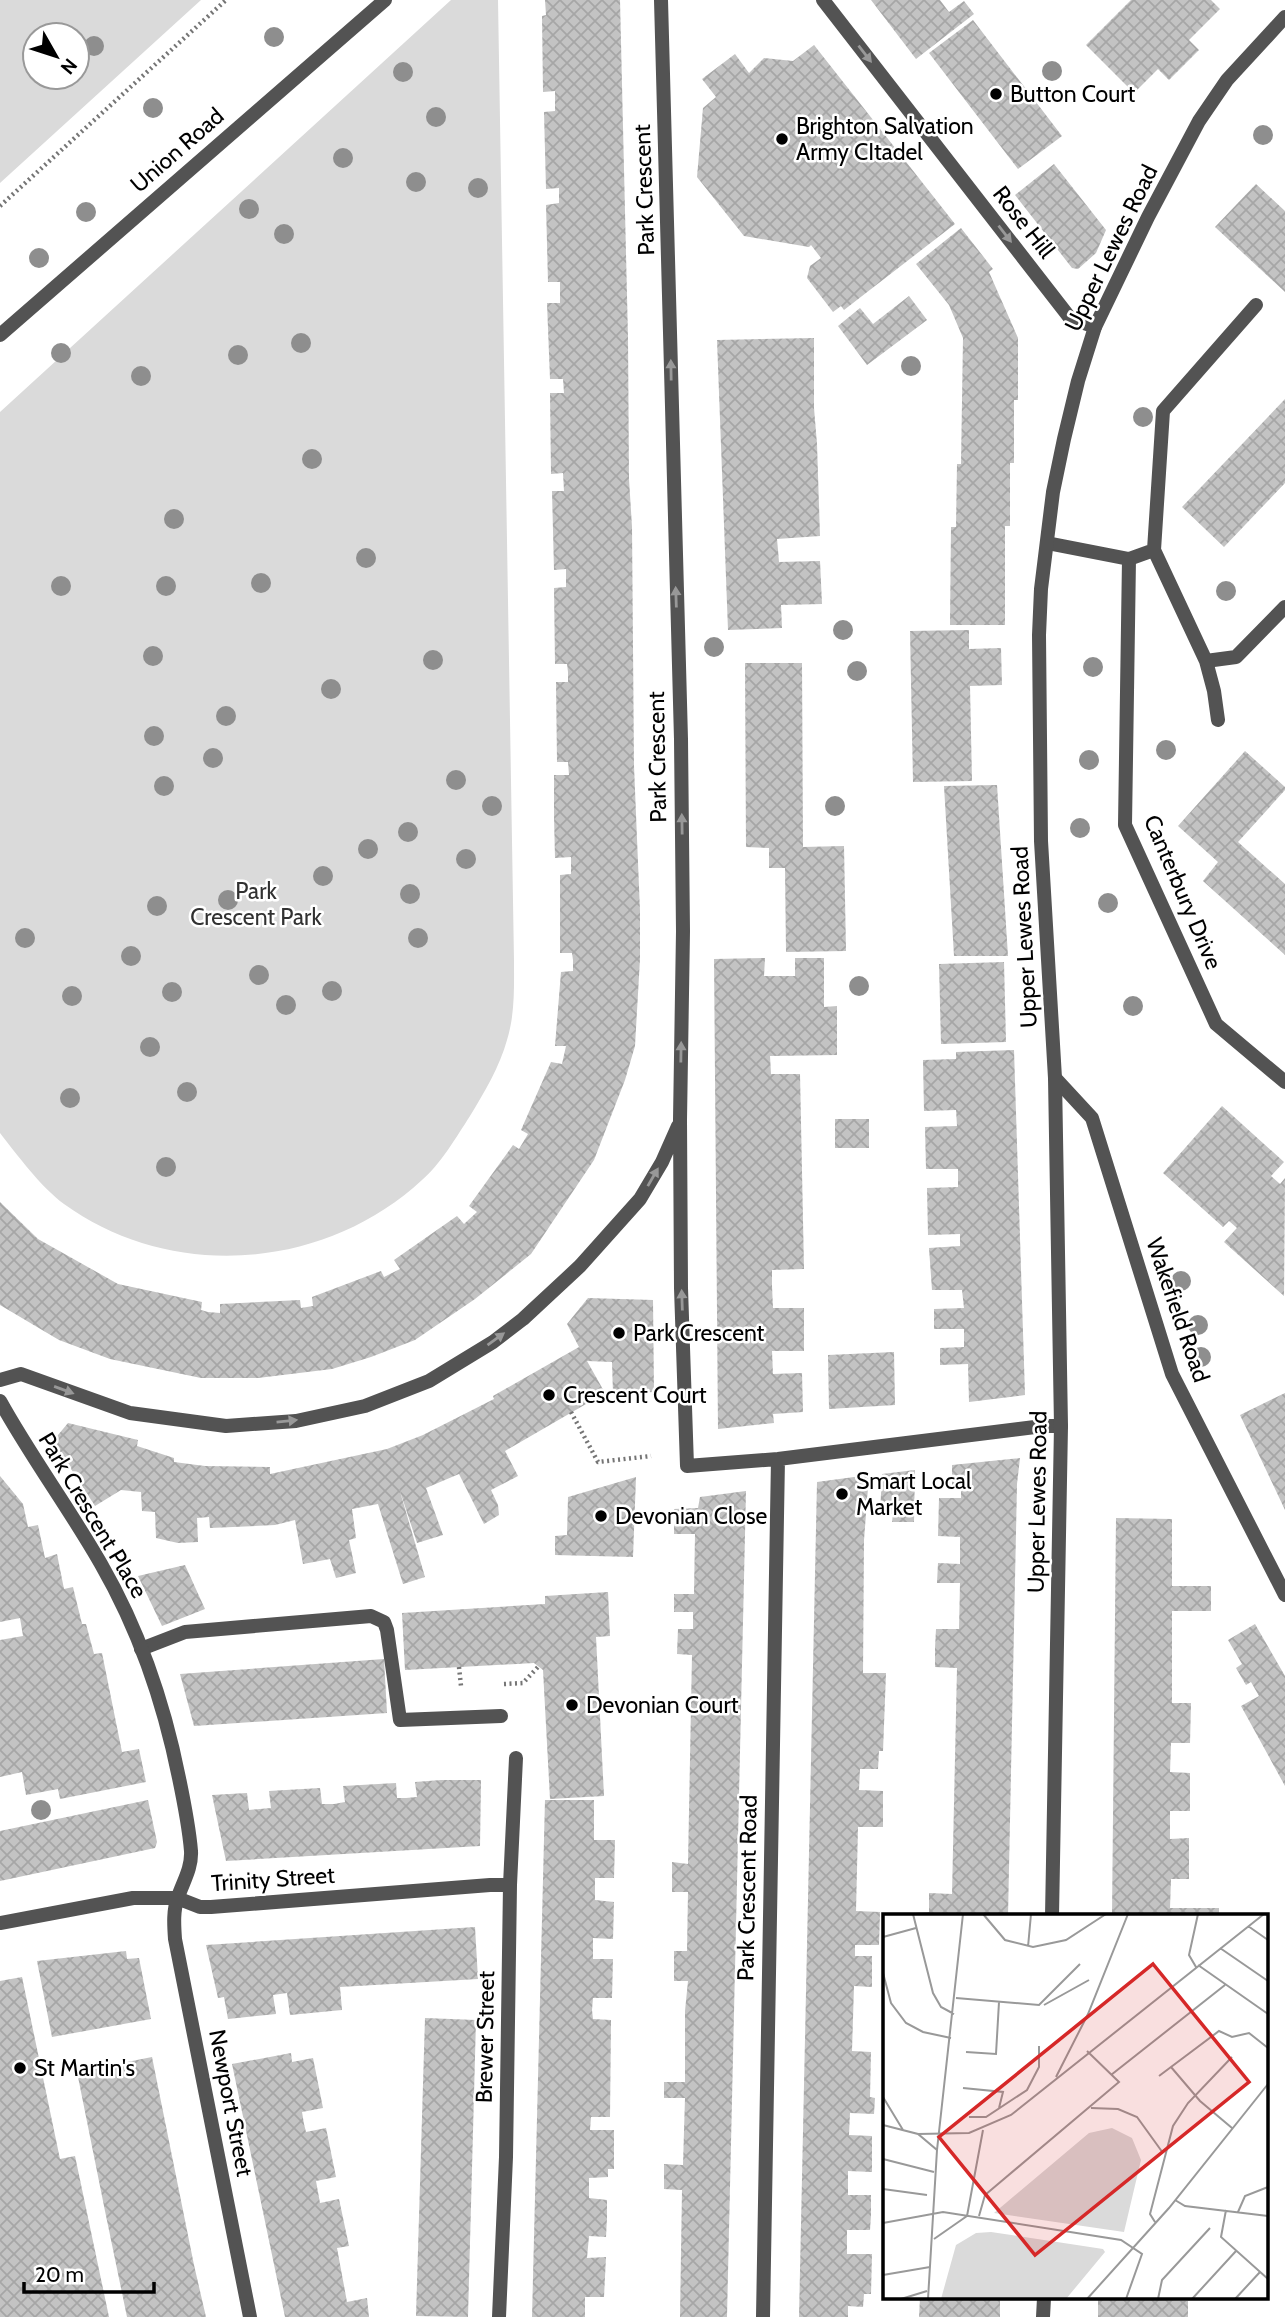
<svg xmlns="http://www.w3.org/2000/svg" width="1285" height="2317" font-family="Cabin,sans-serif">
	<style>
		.green { fill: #dadada; fill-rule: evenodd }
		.building { fill: url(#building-cross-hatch) }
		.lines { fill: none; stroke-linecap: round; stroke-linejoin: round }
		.path { stroke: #757575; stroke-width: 4.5; stroke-dasharray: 2 3.5; stroke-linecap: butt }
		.service { stroke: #535353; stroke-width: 14 }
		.minor { stroke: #535353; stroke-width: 14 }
		.tertiary { stroke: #535353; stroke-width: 14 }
		.tree { fill: #8e8e8e }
		.oneway { fill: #989898 }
		.poi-dot { fill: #000; stroke: #fff; stroke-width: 2.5 }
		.labels { text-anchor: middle; stroke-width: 5; stroke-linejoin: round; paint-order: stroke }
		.poi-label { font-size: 23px; fill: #000; stroke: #fff; text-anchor: start }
		.street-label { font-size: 23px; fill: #000; stroke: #fff }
		.park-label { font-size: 23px; fill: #313131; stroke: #fff }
		.inset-road { fill: none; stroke: #999; stroke-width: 2 }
		.view { fill: #d62828; fill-opacity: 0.15; stroke: #d62828; stroke-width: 3.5 }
		.inset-edge { fill: none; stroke: #000; stroke-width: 3.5 }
	</style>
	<defs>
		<pattern id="building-cross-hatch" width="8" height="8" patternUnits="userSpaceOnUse" patternTransform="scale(1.75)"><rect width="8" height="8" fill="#c3c3c3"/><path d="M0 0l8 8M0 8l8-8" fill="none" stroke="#a6a6a6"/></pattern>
	</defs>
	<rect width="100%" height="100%" fill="#fff"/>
	<path class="green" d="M0 0H201L0 183ZM35 35H77V77H35Z
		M451 0H498L514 961C514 988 515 1014 507 1040 500 1066 484 1093 470 1116 457 1136 440 1165 422 1180 325 1270 172 1282 64 1204 41 1187 18 1156 0 1133V412Z"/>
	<path class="building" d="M545 0H620L628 338 629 479 632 527 634 766 640 911V959L635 1046 625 1080 594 1160 531 1254 475 1299 415 1340 371 1357 332 1369 258 1378H201L110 1359 59 1340 0 1305V1202L38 1239 118 1284 202 1302 201 1310 208 1312 220 1313V1304L300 1300 301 1308 313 1306 312 1297 381 1271 384 1277 400 1269 394 1260 457 1216 464 1224 477 1212 469 1206 513 1145 519 1149 528 1134 521 1130 551 1062 562 1064 566 1046H555L561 972 573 971V960L572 953H560V875L571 874V857L555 858 554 816V775H569L568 762H557L556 682H568V672L567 664H555L554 588 566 587V569L554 570 552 491H564L563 473 551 474 550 393H564L563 379H550L547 303H560V282H548L546 205 559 203V188L546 189 544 112 555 111V91L543 92 542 16 546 15Z
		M871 0H940L949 12 964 1 974 14 916 59Z
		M1131 0H1211L1220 9 1189 40 1199 50 1169 80 1158 69 1134 93 1086 45Z
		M973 20 1062 136 1018 169 929 53Z
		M814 45 955 224 844 310 841 306 833 312 807 278 810 266 821 258 811 245 809 247 744 236 697 177 703 108 716 97 702 79 735 54 749 73 764 58 793 61Z
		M1054 164 1106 230 1096 253 1078 269 1072 268 1015 195Z
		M1256 184 1285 211V292L1215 227Z
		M961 228 993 269 989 272 1018 338V400H1014V463H1010V526H1005V625H950L951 527H956L957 464H961L963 338 949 305 916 264Z
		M909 296 927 320 867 365 838 326 860 308 873 324Z
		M814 338V408L817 444 820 536 777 539 778 550 779 562 820 561 822 604 781 605 782 628 728 630 717 340Z
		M1285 399V483L1224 547 1182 507Z
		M969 630V649L1001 648 1002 685 970 686 972 781 913 782 910 631Z
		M745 663H802L803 847 844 846 846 951 786 952 785 868H769V848L746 847Z
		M1245 751 1285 787V790L1238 842 1285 884V955L1203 881 1218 862 1178 826Z
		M997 785 1008 956H954L944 786Z
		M765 958 764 976H795V958H824V1007L837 1006V1055L770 1056 771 1074H800L804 1269 772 1270V1286L773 1308H804V1351H772L773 1374 802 1373 803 1412 773 1414 774 1423 718 1429 714 959Z
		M1004 962 1006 1042 941 1044 939 964Z
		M1014 1050 1025 1395 969 1402 968 1364 940 1365V1348L964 1347V1329H934V1309L964 1308 962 1290H932L929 1248 960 1246V1234L928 1235 927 1188 958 1187V1169H926L925 1127 957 1126 956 1110 924 1111 923 1060 956 1059V1052Z
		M1222 1106 1284 1162 1271 1176 1280 1184 1285 1178 1284 1296 1224 1242 1237 1228 1229 1221 1223 1227 1163 1173Z
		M835 1119H869V1148H835Z
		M588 1298 653 1300 654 1392 613 1394 612 1362 587 1361 605 1393 505 1451 518 1476 491 1490 498 1505 499 1515 484 1524 459 1474 426 1488 443 1535 417 1543 399 1488 425 1577 403 1584 378 1504 352 1509 356 1538 349 1540 356 1573 336 1578 330 1559 303 1564 295 1520 275 1525 210 1528 209 1517 197 1518 198 1542 178 1543 156 1538 155 1512 142 1511 141 1492 121 1490 95 1506 53 1441 68 1423 138 1440 137 1446 174 1458V1462L205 1466 270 1467V1474L387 1449 423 1435 494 1399 493 1396 579 1347 567 1324Z
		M894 1352 895 1405 829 1409 828 1355Z
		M1285 1393V1510L1240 1415Z
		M1020 1458 1017 1484 1008 1916H915V1913L929 1912V1893L952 1894 957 1668 935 1667V1648L936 1629H959L960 1583H937L938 1563 960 1564V1537L938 1536 939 1498H961V1484L952 1485V1465Z
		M915 1470 914 1522H892L893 1514H880L882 1474Z
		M869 1475 864 1540 863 1673H886L883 1751H879L878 1769H860L859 1790 883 1791V1827H858L856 1911 880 1912 879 1945H855V1956H872V1987L854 1986 852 2051 871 2052 870 2097 875 2098 874 2114 850 2113 849 2135 872 2136V2172L848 2171V2195H871V2215L870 2230H847V2254H872L871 2294H864L863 2307 848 2306V2317H799L817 1482Z
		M0 1476 23 1504 28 1527 38 1525 45 1558 57 1554 64 1589 73 1587 82 1624H86L94 1654 102 1653 122 1752 139 1749 146 1782 60 1799 58 1789 26 1795 22 1772 0 1777V1640L23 1636 20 1618 0 1622Z
		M636 1477 633 1557 555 1555V1536L567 1535 568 1497Z
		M746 1491 727 2317H680L682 2190 664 2189V2164L683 2165 685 2098H664V2082H685V2011L688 1981H674V1951H687L688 1892H672V1862L688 1864 692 1655 677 1654 678 1629H693V1612H674V1594H694L695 1534H674V1509L698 1508 700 1497Z
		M1116 1518 1172 1519V1586H1211V1611H1172V1703H1191L1190 1743H1171L1170 1772 1190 1773V1811H1170V1839L1189 1838V1879H1171L1170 1908H1219V1916H1112Z
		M185 1565 205 1609 162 1626 138 1576Z
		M608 1592 610 1636 596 1637 604 1796 550 1799 543 1670 534 1663 405 1670 402 1613 545 1604V1596Z
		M1255 1624 1285 1676V1786L1241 1706 1259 1696 1251 1682 1246 1685 1236 1668 1242 1664 1228 1640Z
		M384 1659 387 1713 194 1726 180 1674Z
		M441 1780H481L480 1846 226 1861 212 1795 247 1793 249 1810 271 1808 269 1791 320 1788 322 1804H334L345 1802 343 1786 396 1783 397 1798H406L417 1797 415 1782Z
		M148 1800 157 1842 155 1848 0 1881V1831Z
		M545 1800H594V1840H615L614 1878H595V1900L614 1902 613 1939 593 1938V1959H613L612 1998H593L592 2010 593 2019 611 2020 610 2117H591L590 2130H614V2169H608V2177L589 2178V2198L607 2200V2218L606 2237 589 2236 587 2258 606 2257 604 2297H585V2317H532Z
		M475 1927 478 1979 340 1987 342 2010 290 2015 287 1993 273 1995 276 2014 228 2019 224 1997 218 1998 206 1945Z
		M126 1951 127 1959 139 1958 151 2019 52 2037 37 1961Z
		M22 1977 60 2159 75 2156 109 2317H0V1981Z
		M425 2018 476 2020 468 2317 416 2316Z
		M291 2053 292 2062 313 2058 323 2108 302 2112 304 2124 306 2132 326 2128 336 2177 316 2181 320 2203 339 2199 349 2246 337 2248 347 2302 367 2298 369 2317H285L232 2064Z
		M152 2057 194 2265 206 2317H127L105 2211 77 2072Z
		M920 2298H1000V2317H919Z
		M1098 2298H1162V2300L1188 2301V2317H1098Z"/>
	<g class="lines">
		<path class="path" d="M0 206 226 0
			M571 1412 598 1462 651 1456
			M459 1667 461 1686
			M504 1684 523 1683 538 1667"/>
		<path class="service" d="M141 1649 185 1632 371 1616 384 1622 387 1630 400 1720 501 1716"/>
		<path class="minor" d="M661 0 681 739 683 931 680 1120 681 1288 687 1466 778 1459 1043 1426H1061
			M823 0 1070 318 1095 327
			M1256 305 1163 411 1154 550 1206 661 1236 657 1285 607
			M0 335 385 0
			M1047 543 1129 559
			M1154 550 1129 559 1125 825 1216 1024 1285 1082
			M1206 661 1214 691 1218 720
			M1055 1078 1092 1118 1172 1374 1285 1595
			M0 1380 21 1374 130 1413 226 1426 296 1421 365 1406 429 1381 493 1342 523 1319 580 1266 640 1199 662 1162 678 1126
			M0 1401C31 1457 69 1508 101 1564 139 1630 164 1703 179 1778 184 1802 189 1827 191 1851 192 1868 183 1882 178 1897 173 1910 174 1925 175 1939L250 2317
			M0 1923 133 1898H177L200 1907H211L490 1885H510
			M499 2317 506 2157 510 1885 516 1758
			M763 2317 778 1459"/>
		<path class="tertiary" d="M1052 1916 1061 1426 1055 1078 1041 841 1039 635 1041 589 1053 492 1064 439 1078 381 1095 327 1148 217 1199 121 1227 80 1285 17
			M1043 2317 1044 2298"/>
	</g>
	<g class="tree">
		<circle cx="274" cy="37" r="10"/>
		<circle cx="94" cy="46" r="10"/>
		<circle cx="1052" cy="71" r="10"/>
		<circle cx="403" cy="72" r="10"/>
		<circle cx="153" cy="108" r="10"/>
		<circle cx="436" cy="117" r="10"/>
		<circle cx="1263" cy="135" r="10"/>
		<circle cx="343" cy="158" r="10"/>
		<circle cx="416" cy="182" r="10"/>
		<circle cx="478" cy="188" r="10"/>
		<circle cx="249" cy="209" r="10"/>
		<circle cx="86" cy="212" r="10"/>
		<circle cx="284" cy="234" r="10"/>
		<circle cx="39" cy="258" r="10"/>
		<circle cx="301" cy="343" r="10"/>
		<circle cx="61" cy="353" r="10"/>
		<circle cx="238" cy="355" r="10"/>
		<circle cx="911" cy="366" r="10"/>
		<circle cx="141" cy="376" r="10"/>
		<circle cx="1143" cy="417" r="10"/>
		<circle cx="312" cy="459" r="10"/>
		<circle cx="174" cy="519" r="10"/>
		<circle cx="366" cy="558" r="10"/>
		<circle cx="261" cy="583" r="10"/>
		<circle cx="61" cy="586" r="10"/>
		<circle cx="166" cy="586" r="10"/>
		<circle cx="1226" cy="591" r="10"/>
		<circle cx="843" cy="630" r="10"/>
		<circle cx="714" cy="647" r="10"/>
		<circle cx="153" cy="656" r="10"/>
		<circle cx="433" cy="660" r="10"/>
		<circle cx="1093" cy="667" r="10"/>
		<circle cx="857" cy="671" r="10"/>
		<circle cx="331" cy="689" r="10"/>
		<circle cx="226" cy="716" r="10"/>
		<circle cx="154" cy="736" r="10"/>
		<circle cx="1166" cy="750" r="10"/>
		<circle cx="213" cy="758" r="10"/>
		<circle cx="1089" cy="760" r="10"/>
		<circle cx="456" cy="780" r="10"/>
		<circle cx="164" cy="786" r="10"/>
		<circle cx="492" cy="806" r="10"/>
		<circle cx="835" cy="806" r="10"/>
		<circle cx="1080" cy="828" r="10"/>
		<circle cx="408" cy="832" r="10"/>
		<circle cx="368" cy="849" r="10"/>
		<circle cx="466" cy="859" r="10"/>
		<circle cx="323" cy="876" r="10"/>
		<circle cx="410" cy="894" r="10"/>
		<circle cx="228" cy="900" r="10"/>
		<circle cx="1108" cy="903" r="10"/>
		<circle cx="157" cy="906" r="10"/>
		<circle cx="25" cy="938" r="10"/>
		<circle cx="418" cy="938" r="10"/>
		<circle cx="131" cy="956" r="10"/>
		<circle cx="259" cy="975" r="10"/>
		<circle cx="859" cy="986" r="10"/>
		<circle cx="332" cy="991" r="10"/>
		<circle cx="172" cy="992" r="10"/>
		<circle cx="72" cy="996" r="10"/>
		<circle cx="286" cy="1005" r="10"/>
		<circle cx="1133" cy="1006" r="10"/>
		<circle cx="150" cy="1047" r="10"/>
		<circle cx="187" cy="1092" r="10"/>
		<circle cx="70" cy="1098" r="10"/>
		<circle cx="166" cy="1167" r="10"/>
		<circle cx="1181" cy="1281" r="10"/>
		<circle cx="1198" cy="1325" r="10"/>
		<circle cx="1201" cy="1357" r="10"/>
		<circle cx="41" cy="1810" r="10"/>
	</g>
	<defs><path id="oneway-solid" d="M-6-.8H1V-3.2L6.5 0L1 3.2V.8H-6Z" transform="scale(1.75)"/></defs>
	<g class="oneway">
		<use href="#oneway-solid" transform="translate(865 54) rotate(52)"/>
		<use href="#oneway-solid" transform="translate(1005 234) rotate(52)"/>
		<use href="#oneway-solid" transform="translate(671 370) rotate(-91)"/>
		<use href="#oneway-solid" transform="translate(676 597) rotate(-92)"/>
		<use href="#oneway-solid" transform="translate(682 824) rotate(-91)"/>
		<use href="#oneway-solid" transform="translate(681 1052) rotate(-89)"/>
		<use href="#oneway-solid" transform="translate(653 1177) rotate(-60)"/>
		<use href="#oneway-solid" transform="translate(682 1300) rotate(-92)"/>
		<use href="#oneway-solid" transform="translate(496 1339) rotate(-36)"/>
		<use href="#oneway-solid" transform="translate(64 1390) rotate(20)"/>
		<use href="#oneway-solid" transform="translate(287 1421) rotate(-6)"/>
	</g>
	<g class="poi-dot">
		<circle cx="996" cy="94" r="7"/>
		<circle cx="782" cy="139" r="7"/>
		<circle cx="619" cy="1333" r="7"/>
		<circle cx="549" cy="1395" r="7"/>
		<circle cx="842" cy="1494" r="7"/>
		<circle cx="601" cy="1516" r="7"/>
		<circle cx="572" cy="1705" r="7"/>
		<circle cx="20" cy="2068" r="7"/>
	</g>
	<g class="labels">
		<g class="poi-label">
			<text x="1010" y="102">Button Court</text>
			<text x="796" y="134">Brighton Salvation<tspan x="796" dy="26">Army CItadel</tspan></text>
			<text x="633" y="1341">Park Crescent</text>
			<text x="563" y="1403">Crescent Court</text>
			<text x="856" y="1489">Smart Local<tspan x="856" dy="26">Market</tspan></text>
			<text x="615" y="1524">Devonian Close</text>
			<text x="586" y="1713">Devonian Court</text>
			<text x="34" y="2076">St Martin's</text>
		</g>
		<g class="street-label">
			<text transform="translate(177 150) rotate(-41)" y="8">Union Road</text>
			<text transform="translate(644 190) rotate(-92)" y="8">Park Crescent</text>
			<text transform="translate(1024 222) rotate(52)" y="8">Rose Hill</text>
			<text transform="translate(1111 248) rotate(-64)" y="8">Upper Lewes Road</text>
			<text transform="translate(657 757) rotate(-91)" y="8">Park Crescent</text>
			<text transform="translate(1183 892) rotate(67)" y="8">Canterbury Drive</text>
			<text transform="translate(1024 937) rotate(-93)" y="8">Upper Lewes Road</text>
			<text transform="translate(1178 1310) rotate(71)" y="8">Wakefield Road</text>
			<text transform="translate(1037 1502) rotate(-89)" y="8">Upper Lewes Road</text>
			<text transform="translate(93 1515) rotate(59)" y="8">Park Crescent Place</text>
			<text transform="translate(273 1879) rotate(-4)" y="8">Trinity Street</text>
			<text transform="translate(747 1888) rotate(-89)" y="8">Park Crescent Road</text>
			<text transform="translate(485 2037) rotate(-89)" y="8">Brewer Street</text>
			<text transform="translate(231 2103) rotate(79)" y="8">Newport Street</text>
		</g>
		<g class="park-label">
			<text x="256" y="899">Park<tspan x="256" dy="26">Crescent Park</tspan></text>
		</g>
	</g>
	<g transform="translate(883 1914)">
		<rect width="385" height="385" fill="#fff"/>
		<path d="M229 214 249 224 258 246 241 318 111 299 206 219ZM108 318 220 335 222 338 183 385H58L73 331 93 319Z" fill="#dadada"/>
		<path class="inset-road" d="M30 0 50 79 58 93 71 100M100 0 122 26 150 33 183 26 223 0M365 12 385 26M0 23 33 14M145 33 148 0M337 34 385 67M315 51 385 100M313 53 306 41 315 0M0 59 8 89 23 109 40 118 68 124M73 84 156 91 197 50M161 91 206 66M83 138 113 140 116 88M288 153 317 187 349 214M228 161 342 71M276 162 336 117 349 123 366 119 385 134M173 163 205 100 245 0M80 174 120 178 116 194M0 183 20 216M208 194 235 195 254 203 280 239M86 203H103L144 176 156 153V132M0 211 35 220 54 236 45 385M35 220 86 219 128 201 381 0M54 236 80 0M0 245 51 258M0 275 44 281M292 286 302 292 385 302M343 296 338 323 385 365M355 298 362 282 385 273M84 302 100 216M96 302 102 281 236 168 204 137M272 308 267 300 290 212 305 189 349 143M0 309 60 298 238 326 259 340 243 385M51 325 84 302M0 361 47 353M18 385 44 377M204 385 286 294 385 170M275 385 279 366 327 314M309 385 353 337M352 385 377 358"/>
		<path class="view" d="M270 50 366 168 152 341 56 223Z"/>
		<rect width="385" height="385" class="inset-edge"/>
	</g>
	<g transform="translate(56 56) rotate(129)"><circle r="33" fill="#ffffff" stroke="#999999" stroke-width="2"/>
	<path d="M0-5L12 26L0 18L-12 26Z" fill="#000000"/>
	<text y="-10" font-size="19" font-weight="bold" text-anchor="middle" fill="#000000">N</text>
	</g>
	<path d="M24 2282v10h130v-10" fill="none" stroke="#000000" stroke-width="3.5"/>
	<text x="35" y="2282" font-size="21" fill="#000000" stroke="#ffffff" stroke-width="5" paint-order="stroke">20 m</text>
</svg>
